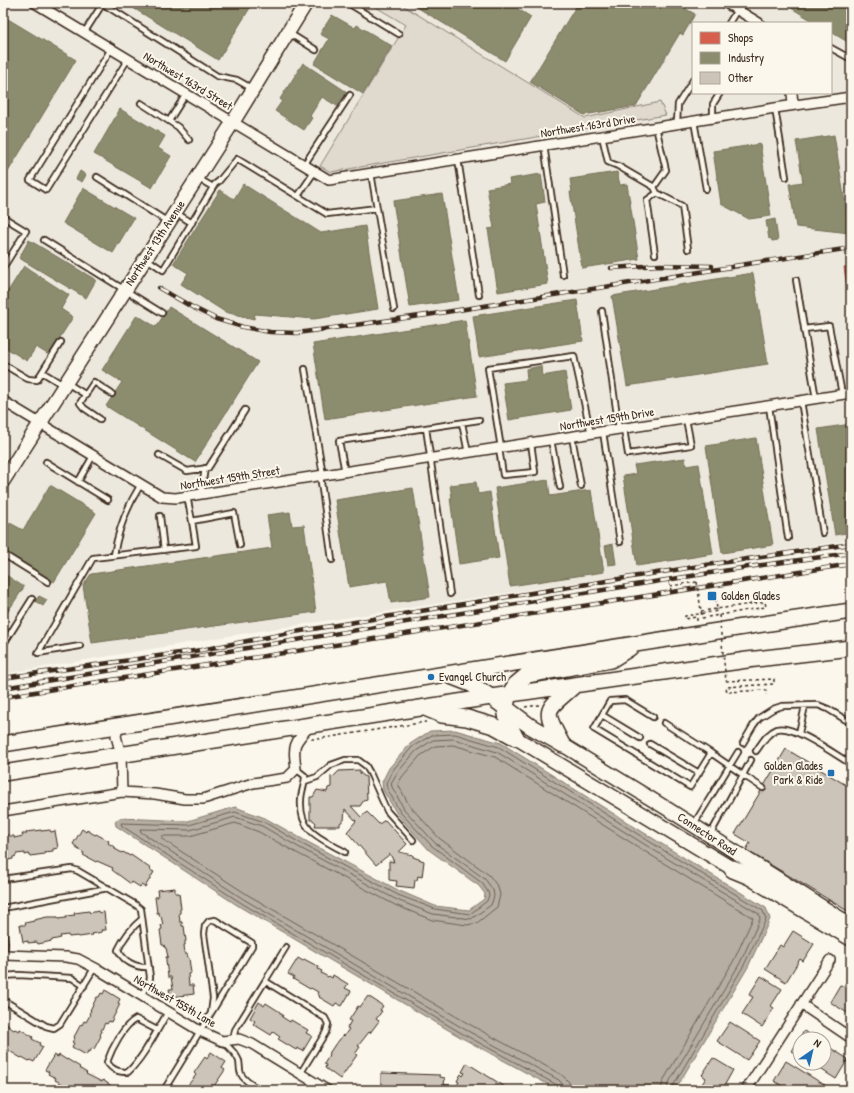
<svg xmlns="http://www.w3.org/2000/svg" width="854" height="1093" font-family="'Patrick Hand',sans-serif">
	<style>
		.built { fill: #ede8dd; fill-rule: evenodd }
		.green { fill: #dfd9ce; stroke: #8d8276 }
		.water { fill: #b6aea2; stroke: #85796d }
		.shops { fill: #d6604d; stroke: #a8503f }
		.industry { fill: #8c8c6e; stroke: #746f56 }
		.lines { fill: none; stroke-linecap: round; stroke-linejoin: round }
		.shore { stroke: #6c5f53; stroke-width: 1 }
		.building { fill: #ccc4b9; stroke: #3b2a1e }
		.lane-casing { stroke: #3b2a1e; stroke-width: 8 }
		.street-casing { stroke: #3b2a1e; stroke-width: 12 }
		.secondary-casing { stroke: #3b2a1e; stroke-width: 16 }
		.primary-casing { stroke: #3b2a1e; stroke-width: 18 }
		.highway-casing { stroke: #3b2a1e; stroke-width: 20 }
		.path { stroke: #3b2a1e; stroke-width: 1.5; stroke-dasharray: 3 3; stroke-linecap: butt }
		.lane { stroke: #fbf7ec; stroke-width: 4.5 }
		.street { stroke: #fbf7ec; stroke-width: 9 }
		.secondary { stroke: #fbf7ec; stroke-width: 13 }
		.primary { stroke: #fbf7ec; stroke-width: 15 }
		.highway { stroke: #fbf7ec; stroke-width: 17 }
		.rail-casing { stroke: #3b2a1e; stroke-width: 4.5 }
		.rail { stroke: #fbf7ec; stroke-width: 3; stroke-dasharray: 9; stroke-linecap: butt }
		.path-bridge { stroke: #3b2a1e; stroke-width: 1.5; stroke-dasharray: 3 3; stroke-linecap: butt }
		.poi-dot { fill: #1f6fb2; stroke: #fbf7ec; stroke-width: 1.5 }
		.labels { text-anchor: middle; stroke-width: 4; stroke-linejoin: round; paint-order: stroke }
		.street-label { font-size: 12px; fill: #3b2a1e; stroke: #fbf7ec }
		.poi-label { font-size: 12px; fill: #3b2a1e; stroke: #fbf7ec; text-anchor: start }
	</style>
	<rect width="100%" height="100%" fill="#fbf7ec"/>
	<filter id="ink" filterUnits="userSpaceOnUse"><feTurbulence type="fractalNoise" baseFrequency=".025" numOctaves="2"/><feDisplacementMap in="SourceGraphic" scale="8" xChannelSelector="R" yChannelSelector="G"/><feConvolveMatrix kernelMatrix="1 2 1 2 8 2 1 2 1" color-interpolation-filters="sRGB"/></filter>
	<g filter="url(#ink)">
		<path class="built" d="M3 3H851V540L241 634 3 674ZM693 23H831V93H693Z"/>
		<path class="green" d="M369 3H399L585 118 660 102 666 115 331 172 320 166 406 25Z"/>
		<path class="water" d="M455 730 501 743 673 851 766 908 770 919 748 967 675 1090H558L462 1038 240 907 116 826 115 821 120 818 188 821 235 807 265 818 304 840 400 891 435 906 469 910 484 899 485 894 479 886 429 850 397 814 383 790 382 782 389 768 410 744 430 731Z"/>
		<path class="shops" d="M851 266V314L844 267Z"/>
		<path class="industry" d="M125 3H253L218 60Z
			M410 3H508L531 17 505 61Z
			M578 3H672L676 6 677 4 695 14 683 35 680 33 636 106 584 115 530 82Z
			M783 3H851V44L831 32V23H816Z
			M332 15 355 28 357 25 392 46 363 94 314 64 329 39 320 34Z
			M3 16 76 60 3 180Z
			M303 63 347 92 337 106 322 97 310 116 312 118 304 130 275 111 282 101 280 99Z
			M120 109 165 136 158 148 171 156 152 188 94 154Z
			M834 135 850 233 796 227 789 184 803 182 796 141Z
			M760 144 771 216 749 219 721 204 713 151Z
			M80 171 86 175 82 182 76 179Z
			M617 172 620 185 627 184 639 259 582 268 570 192H572L570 179Z
			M541 174 545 202 536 204 548 284 498 292 488 229 494 228 487 188 510 184 509 179Z
			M243 184 321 233 365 226 378 309 314 319 255 314 254 319 225 312 181 284 188 273 173 264 220 190 234 199Z
			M83 188 134 218 113 253 63 223Z
			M442 194 459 300 410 307 393 201Z
			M775 219 778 240 772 241 771 238 769 239 766 221Z
			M29 240 96 280 86 298 19 258Z
			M24 266 69 295 61 309 73 317 49 355 36 347 27 361 3 346V299Z
			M753 273 768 364 627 386 612 296Z
			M577 300 583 341 479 357 473 316Z
			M169 307 258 362 195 462 106 406 122 382 102 370 137 315 156 327Z
			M465 320 477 396 325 419 313 344Z
			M541 366 542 376 565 372 571 410 509 420 503 383 527 380 526 369Z
			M851 424V532L835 535 818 429Z
			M756 438 773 545 722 553 706 446Z
			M685 458 686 466 699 464 713 554 637 566 623 476 636 474 634 465Z
			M548 480 550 496 591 490 604 572 510 586 495 488Z
			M476 482 478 494 490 492 499 558 459 564 450 498H452L450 485Z
			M50 485 96 513 54 582 3 551V535L10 523 23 530Z
			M413 488 430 597 391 603 387 581 349 587 335 500Z
			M290 512 292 526 304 525 316 612 92 643 83 586 91 574 272 548 267 515Z
			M613 544 616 564 608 565 605 546Z
			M3 573 24 587 3 619Z
			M39 596 47 600 43 606 35 601Z"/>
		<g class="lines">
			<path class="shore" d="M559 1090 557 1085 463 1034 243 904 122 826 121 823 189 825 235 812 264 822 302 844 398 895 435 909 470 914 487 901 489 895 488 892 482 883 432 846 400 812 387 788 386 783 393 770 412 747 432 735 455 734 499 747 671 855 763 911 766 919 744 965 673 1086 672 1090
				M564 1090 563 1085 559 1080 466 1030 245 900 141 832 140 829 190 830 235 817 262 826 300 848 397 900 433 914 471 919 491 905 494 896 493 890 485 879 435 843 404 809 392 787 391 783 397 773 416 751 433 740 454 739 497 752 668 859 759 914 760 919 740 963 668 1084 667 1090
				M570 1090 569 1082 562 1075 469 1024 248 895 162 839V836H190L235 823 259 832 297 853 395 905 432 920 467 925 477 923 497 907 500 895 498 887 489 875 439 838 409 805 398 784 402 777 420 756 435 746 453 745 495 757 665 864 753 918 734 960 663 1081 661 1090"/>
		</g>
		<path class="building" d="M786 749 851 788V913L746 850 750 843 735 834Z
			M360 770V773L364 776 366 777 367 799 364 800 360 806H351L361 817 367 812 379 824 385 820 407 844 399 852 413 855V857L424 861 422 877 418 876 417 880H415L414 888 396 886 397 881 389 880V861L394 862 390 854 376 865 347 832 356 821 345 809 344 820 340 823V826H315L316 823 313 820H310V797H313L317 790 327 792 328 788 331 787V776L333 777 339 771Z
			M82 829 86 832 87 830 95 835 96 834 109 841 108 843 116 848 115 849 122 853 123 852 130 856 131 855 151 869 150 870 154 872 145 887 141 885 140 887 132 882 131 884 112 870 113 868 97 861 96 862 83 855 84 853 76 848 77 847 73 844Z
			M41 830V831L50 830 51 832 55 831 58 848 53 849V851L44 852 45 854 30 856 29 854 25 855V853L16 854V856L13 857V859L3 861V835H9V836H14V838L23 836 22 834H27L26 832Z
			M175 888V893H179L181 909H180V913H179L180 922H182V926H184L186 941H185V945H184L185 954H187L188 958H189L191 973 188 974 189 985H193L194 994 171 997 169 989H173L171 977H168L166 961V957H168L166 948H165L164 945H162L160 930 162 929 161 925H163L161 916 160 917 159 913H157L155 897H158L157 890Z
			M89 911 90 913 98 911 99 913 104 912 106 930H101L102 932 92 934 93 935 79 937 78 936 69 937 68 935 60 936 61 938 52 940V941L38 944 37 942 28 943V941L23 942 20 925H26L25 923 34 921V920L47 917H58V919L66 918V916L75 915 74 913Z
			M793 931 814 944 803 961 800 959 786 982 765 969 780 945 783 947Z
			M298 958 303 961 304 959 319 967 318 969 322 971 321 973 328 977 329 976 332 978 333 975 348 984 345 988 351 991 342 1006 336 1003 334 1006 319 997 320 996 317 994 318 992 311 988 310 989 293 979 294 977 288 974Z
			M851 974V1011L849 1014 830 1002 840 985 844 986Z
			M761 976 782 989 771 1006 774 1008 762 1027 742 1014 753 997 749 995Z
			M105 990 120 999 118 1003 120 1004 111 1022 109 1021 107 1024 105 1023 101 1031H102L100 1035 101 1036 94 1049 92 1048 90 1052 88 1051 86 1055 72 1047 74 1043 72 1042 75 1038 74 1037 81 1024 82 1025 84 1021 86 1022 90 1015 89 1014 91 1010H90L97 997H99L101 993 103 994Z
			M368 996 383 1006 380 1010 382 1011 376 1019 379 1021 370 1033 369 1032 358 1046 360 1047 355 1054 357 1055 340 1079 325 1068 326 1065 324 1064 329 1056 328 1055 336 1043H337L343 1035 344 1036 349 1029 347 1028 351 1021 349 1020 358 1006 360 1007Z
			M259 1002 264 1006 266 1003 280 1012V1013L283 1015 282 1017 290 1022 291 1020 308 1030 306 1033 312 1036 303 1051 297 1048 296 1050 278 1039 280 1037 273 1032 271 1035 253 1024 255 1021 250 1018Z
			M3 1019 5 1021 4 1022 8 1025V1026L14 1030 15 1029 19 1031 20 1029 33 1037 32 1039 40 1043 39 1045 43 1047 34 1062 30 1060 29 1061 22 1057 21 1058 8 1050 9 1049 5 1047 6 1045 3 1044Z
			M730 1022 760 1041 747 1060 717 1041Z
			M804 1031 816 1039H800V1056L792 1051Z
			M824 1044 848 1059 836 1079 811 1063H824Z
			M211 1052 226 1062 222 1068 225 1070 214 1086 212 1085 209 1090H184L196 1075 194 1073 205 1057 207 1059Z
			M54 1055 58 1057 59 1055 67 1060V1059L80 1067 79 1068 87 1073 86 1074 102 1082 103 1080 117 1090H76L69 1086 68 1087 55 1080 56 1078 48 1074 49 1072 45 1070Z
			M713 1058 733 1070 723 1088 726 1090H698L706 1078 702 1075Z
			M786 1061 831 1089 830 1090H789L774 1081Z
			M467 1063 510 1090H468L461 1086 460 1090H391V1086H389V1090H381V1086H383V1084L381 1083V1073L440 1075V1077L445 1078 444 1085H457L459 1082 457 1081 461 1074 463 1076 465 1073 462 1072Z"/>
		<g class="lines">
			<g class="lane-casing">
				<path id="lane" d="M102 3 217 76 237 80 253 89
					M348 3 399 34
					M729 23 737 10
					M84 33 103 3
					M289 33 316 50
					M831 48 851 59
					M111 49 30 180 46 190 128 59
					M141 103 178 127 189 140
					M775 108 786 177
					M713 118V104L720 93
					M169 121 186 94
					M694 121 706 189
					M677 123 678 104 693 80
					M602 136 608 162 618 166 654 187 657 193 682 206 688 249
					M544 145 563 275
					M458 159 479 295
					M304 165 350 95
					M371 173 394 309
					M97 177 168 222
					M199 179 213 187
					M654 187 666 170 656 127
					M298 196 315 171
					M176 213 192 223
					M3 217 26 231 3 268
					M44 240 162 313
					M655 254 647 200 657 193
					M147 259 163 270 215 184 219 181 237 159 327 214 377 208
					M796 280 816 399
					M602 311 619 429
					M804 329 829 326 842 394
					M3 364 28 379 37 380 61 342
					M305 369 323 475
					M42 372 63 385
					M67 383 86 395
					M801 401 823 533
					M769 406 788 538
					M100 419 84 408 80 403 94 382 112 394
					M462 423 468 453
					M426 428 450 594
					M624 429 628 454 691 445 686 419
					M603 432 620 542
					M572 437 581 486
					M551 440 560 487
					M499 448 503 475 535 472 531 443
					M501 448 488 368 574 356 591 434
					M159 455 187 471 208 468 245 410
					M46 462 108 500
					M345 472 339 441 479 420
					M320 475 332 560
					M78 482 93 456
					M201 494 205 468
					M187 496 192 521 234 513 240 545
					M160 516 164 550
					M3 554 48 582
					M114 555C118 530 128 505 141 484
					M3 645 32 599
					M80 646 38 653 93 558 196 546 192 521
					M602 715 640 738
					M653 717 625 700 610 701 594 729 690 787 711 753
					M664 723 711 753 743 775 763 788
					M799 733 805 706
					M743 743 753 726 759 718 773 709 782 706 818 705 828 709 851 723
					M650 744 699 773
					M756 751C762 743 767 733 777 729 793 724 836 755 851 764
					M296 769 305 776C305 784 301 792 301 800 299 833 321 838 345 852
					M305 781 317 777 331 765 345 760H358L366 766 371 775 387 811 413 840
					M694 824 738 752
					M710 835 751 760
					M3 879 72 869 78 871 136 905 141 909 150 977 149 983 141 995
					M3 908 108 888
					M142 919C131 928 124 937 118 950 124 962 136 968 149 967
					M3 927 5 943 4 955
					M3 976 19 975 72 978 84 986
					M265 981 325 1018 328 1024 326 1032 300 1074
					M3 1000 46 1026 54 1028 60 1024 95 967
					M157 1030 136 1019C124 1025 112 1048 107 1062 112 1070 118 1072 128 1072 144 1057 157 1030 168 1012
					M233 1041 235 1030 286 947
					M223 1042C229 1047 236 1053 239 1061 240 1065 239 1070 241 1074 244 1081 254 1086 260 1090
					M164 1090 252 946V943L215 920 209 921 205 926 204 934 213 998 211 1013"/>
			</g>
			<g class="street-casing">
				<path id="street" d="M35 3 329 180 775 108 851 97
					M726 3 759 23
					M792 93 793 105
					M3 401 162 497 176 498 851 393
					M119 725 116 736 121 755 122 792
					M3 811 122 792 155 794 185 799H203L253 783 287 778 296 769C293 745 293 744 310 726
					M3 955 66 957 78 959 99 970 200 1031 222 1041 239 1039 252 1044 327 1090
					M801 1004 851 1038
					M746 1090 830 960"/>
			</g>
			<g class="secondary-casing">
				<path id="secondary" d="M3 481 233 122 306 3
					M516 738 733 869
					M563 745 666 808 851 925"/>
			</g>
			<g class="primary-casing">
				<path id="primary" d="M448 675 471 684 491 697 530 726 563 745
					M425 708 442 715 467 718 494 726 516 738
					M516 738 507 720 505 708 509 695 515 685 527 675 611 660 630 648
					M3 744 756 625 851 611
					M562 744C542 707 545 712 575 685
					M3 773 491 697 747 660 851 648"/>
			</g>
			<g class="highway-casing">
				<path id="highway" d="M733 869 750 876 851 937"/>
			</g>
			<path class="path" d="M669 582 671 590
				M670 586 697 582
				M701 611 717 609
				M702 618 766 607 765 602 717 609 715 593
				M697 621V617L685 619V616L718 611 717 609
				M726 681 774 679V684L726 687 727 692 766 690V695
				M525 707 539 705
				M311 739H317L426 722"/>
			<use href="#lane" class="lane"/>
			<use href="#street" class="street"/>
			<use href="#secondary" class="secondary"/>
			<use href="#primary" class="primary"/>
			<use href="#highway" class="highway"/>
			<g class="rail-casing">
				<path id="rail" d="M734 266 851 248
					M611 268 660 265 712 266
					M159 288 192 307 216 319 243 327 270 332 297 333 427 315 738 266
					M3 678 201 650 289 633 451 606 706 565 851 544
					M3 688 578 594 748 567 851 553
					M3 697 851 564"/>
			</g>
			<use href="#rail" class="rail"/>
			<path class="path-bridge" d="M697 582 702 618
				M719 615 726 681"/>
		</g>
	</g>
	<g class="poi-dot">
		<rect x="707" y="591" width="10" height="10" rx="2"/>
		<circle cx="431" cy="677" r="4"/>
		<rect x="827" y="769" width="8" height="8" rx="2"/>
	</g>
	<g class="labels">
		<g class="street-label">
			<text transform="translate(188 81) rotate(31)" y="4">Northwest 163rd Street</text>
			<text transform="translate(588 126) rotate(-9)" y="4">Northwest 163rd Drive</text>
			<text transform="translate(155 243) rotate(-57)" y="4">Northwest 13th Avenue</text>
			<text transform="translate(607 419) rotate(-9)" y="4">Northwest 159th Drive</text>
			<text transform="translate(230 478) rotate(-9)" y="4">Northwest 159th Street</text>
			<text transform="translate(707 834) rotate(33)" y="4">Connector Road</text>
			<text transform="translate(175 1001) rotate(30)" y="4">Northwest 155th Lane</text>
		</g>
		<g class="poi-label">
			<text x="721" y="600">Golden Glades</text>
			<text x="439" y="681">Evangel Church</text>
			<text x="823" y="770" text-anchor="end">Golden Glades<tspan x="823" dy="14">Park &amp; Ride</tspan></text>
		</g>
	</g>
	<rect width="854" height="1093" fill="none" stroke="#fbf7ec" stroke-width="16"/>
	<rect x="8" y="8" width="838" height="1077" fill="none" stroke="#3b2a1e" stroke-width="1.5" filter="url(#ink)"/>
	<rect x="692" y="22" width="140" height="72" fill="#fbf7ec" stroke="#aea59a"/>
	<rect x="700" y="32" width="20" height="12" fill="#d6604d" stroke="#aea59a"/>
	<text x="728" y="42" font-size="12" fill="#3b2a1e">Shops</text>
	<rect x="700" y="52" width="20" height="12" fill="#8c8c6e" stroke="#aea59a"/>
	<text x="728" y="62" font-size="12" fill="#3b2a1e">Industry</text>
	<rect x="700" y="72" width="20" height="12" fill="#ccc4b9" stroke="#aea59a"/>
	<text x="728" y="82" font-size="12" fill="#3b2a1e">Other</text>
	<g transform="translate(812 1051) rotate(34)"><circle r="19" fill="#fbf7ec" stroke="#aea59a"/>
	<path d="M0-3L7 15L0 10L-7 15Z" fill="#1f6fb2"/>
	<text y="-6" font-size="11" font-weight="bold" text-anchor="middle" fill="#3b2a1e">N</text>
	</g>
</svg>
